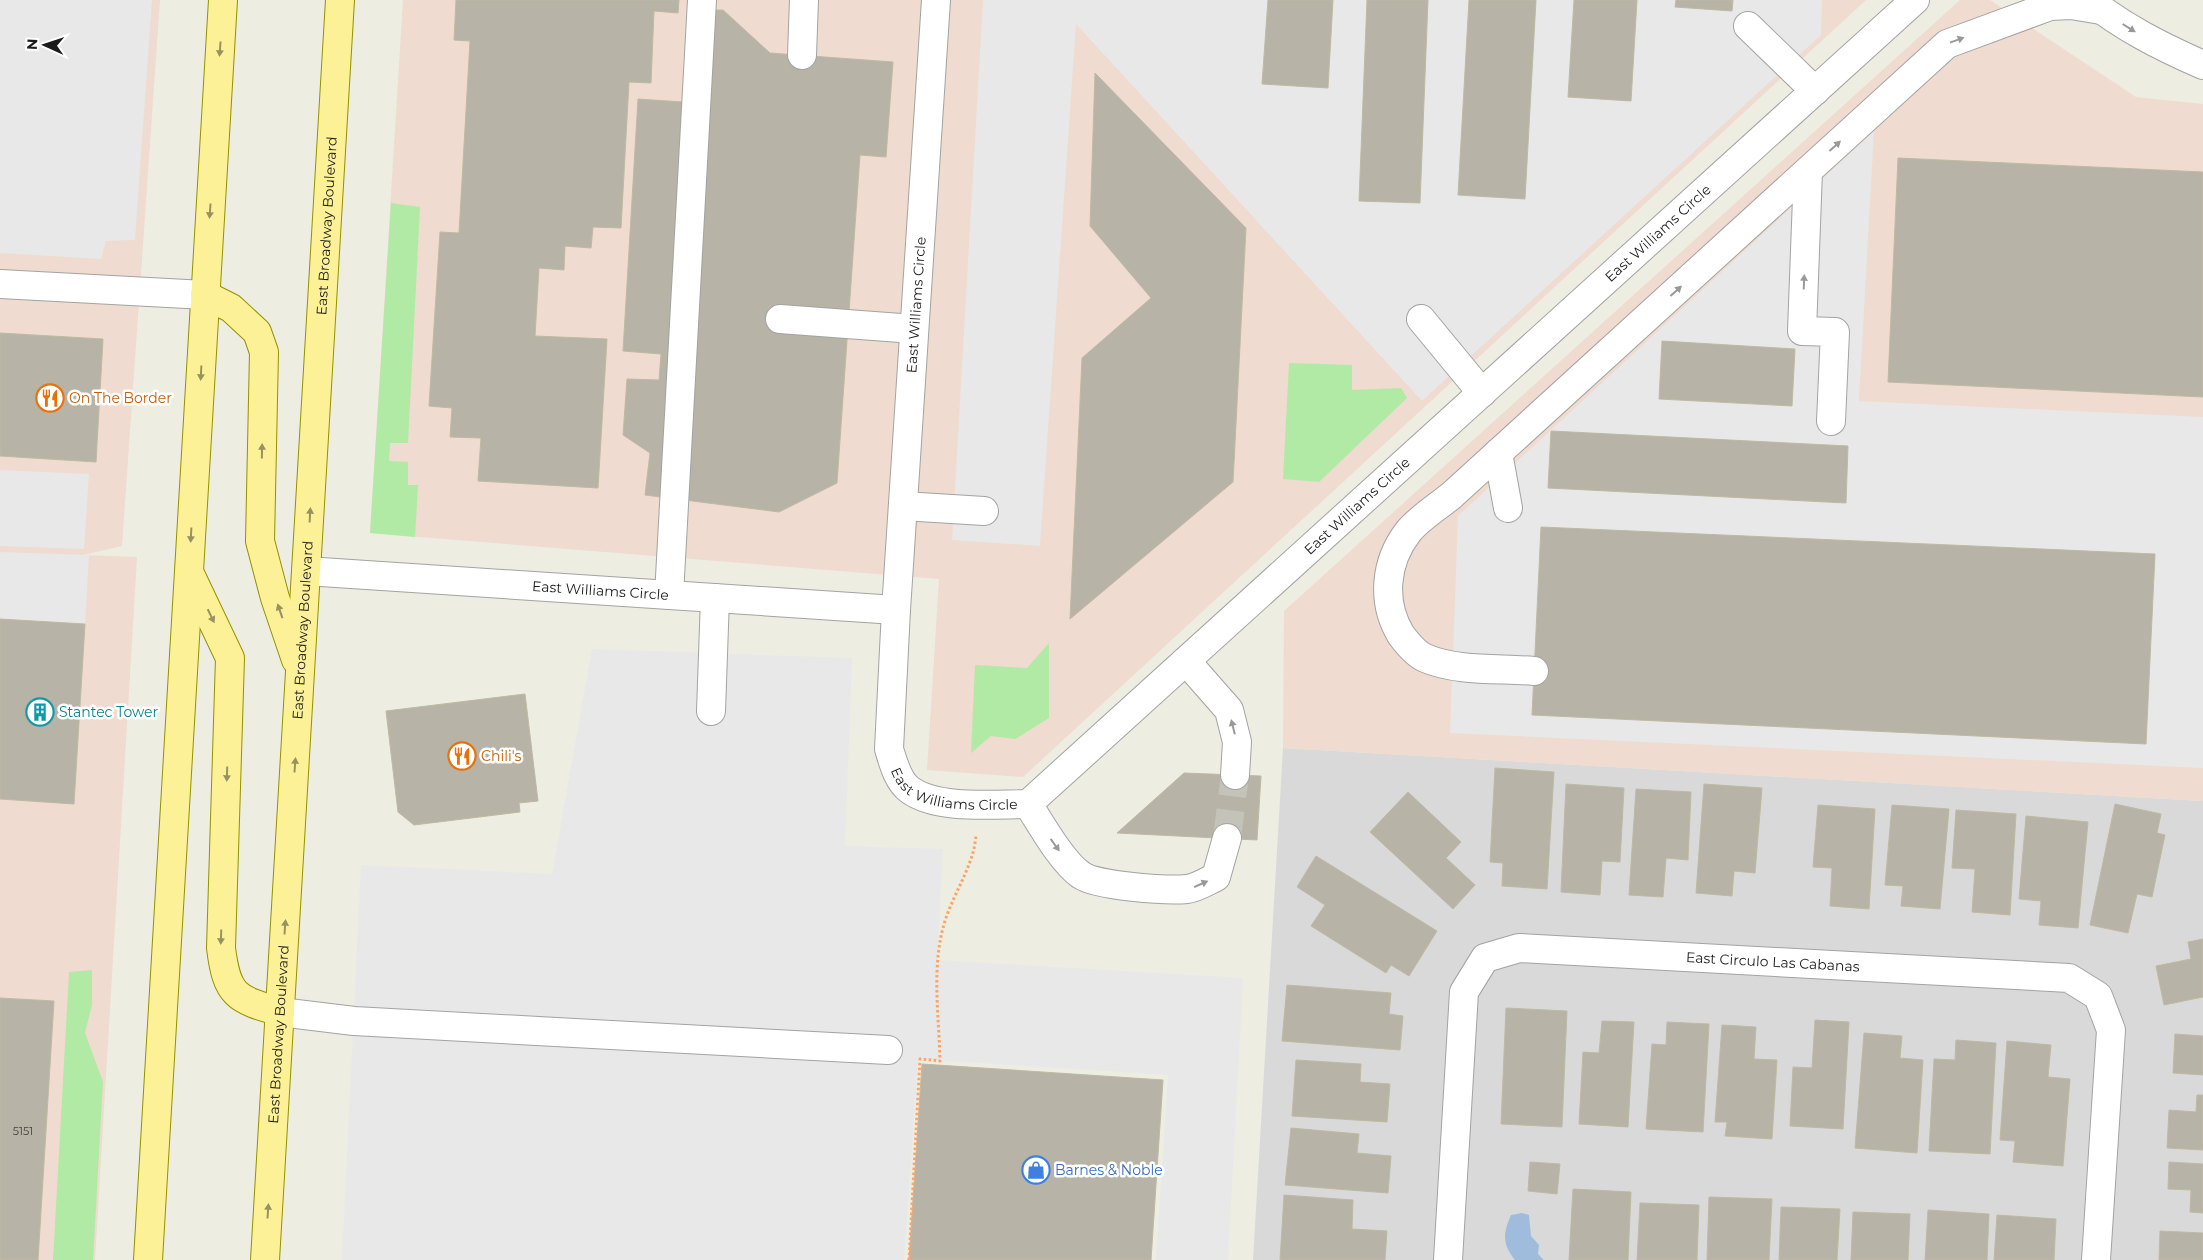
<svg xmlns="http://www.w3.org/2000/svg" width="2203" height="1260" font-family="Montserrat,sans-serif">
	<style>
		.residential { fill: #dad9d9 }
		.commercial { fill: #efdbcf }
		.grass { fill: #b1eaa5 }
		.parking { fill: #e8e8e8; fill-rule: evenodd }
		.water { fill: #a0bcdd }
		.building { fill: #b7b3a7; stroke: #bfb9a3 }
		.lines { fill: none; stroke-linecap: round; stroke-linejoin: round }
		.minor-tunnel { stroke: #c4c3ba; stroke-width: 28; stroke-dasharray: 28 14; stroke-linecap: butt }
		.minor-casing { stroke: #a3a3a3; stroke-width: 30 }
		.major-casing { stroke: #949100; stroke-width: 30 }
		.path { stroke: #fca464; stroke-width: 3; stroke-dasharray: 2.5 2.5; stroke-linecap: butt }
		.minor { stroke: #fff; stroke-width: 28 }
		.major { stroke: #fdf197; stroke-width: 28 }
		.oneway { fill: #999 }
		.oneway2 { fill: #989160 }
		.labels { text-anchor: middle; stroke-width: 5; stroke-linejoin: round; paint-order: stroke }
		.number-label { font-size: 11px; fill: #43423f }
		.street-label { font-size: 14px; fill: #1c1c1c; stroke: #fff }
		.food-label { font-size: 14px; fill: #c56008; stroke: #fff; text-anchor: start }
		.culture-label { font-size: 14px; fill: #0d838f; stroke: #fff; text-anchor: start }
		.shop-label { font-size: 14px; fill: #366cbe; stroke: #fff; text-anchor: start }
	</style>
	<rect width="100%" height="100%" fill="#eeede1"/>
	<path class="residential" d="M1283 748 2203 801V1260H1253Z"/>
	<path class="commercial" d="M0 0H160L122 546 83 555 137 557 95 1260H0Z
		M403 0H1866L1023 777 927 770 939 579 370 533Z
		M1960 0H1990L2136 97 2203 104V801L1283 748 1284 611Z"/>
	<path class="grass" d="M391 203 420 207 408 443H390L389 461 408 462V485H418L415 537 370 533Z
		M1289 363 1352 365V390L1401 388 1407 398 1319 482 1283 479Z
		M1049 643V718L1015 739 991 736 971 753 975 665 1027 668Z
		M92 970V1005L85 1033 103 1082 93 1260H53L69 972Z"/>
	<path class="parking" d="M0 0H152L135 240 106 241 101 259 0 253Z
		M983 0H1822L1821 35 1422 401 1076 24 1040 546 952 540Z
		M1874 131 1859 401 2203 417V768L1450 733 1458 516ZM1541 527 2154 554 2146 744 1533 715Z
		M0 470 89 474 84 549 0 546Z
		M0 552 89 555 85 624 0 619Z
		M592 649 852 658 845 846 943 849 937 960 1243 978 1228 1260H1156L1168 1075 918 1059 904 1260H342L361 865 552 874Z"/>
	<path class="water" d="M1522 1213 1529 1215 1531 1236 1539 1245 1538 1254 1544 1260H1515C1502 1244 1503 1233 1511 1215Z"/>
	<path class="building" d="M456 0H679L678 13 654 11 651 83 629 82 621 228 593 227 591 248 565 246 564 270 539 268 535 336 607 339 598 488 478 481 481 438 450 437 452 408 429 406 440 232 459 233 470 41 454 40Z
		M1268 0H1333L1328 88 1262 84Z
		M1367 0H1428L1420 203 1359 201Z
		M1469 0H1536L1525 199 1458 195Z
		M1574 0H1637L1631 101 1568 97Z
		M1676 0H1733L1732 11 1675 7Z
		M702 10H723L770 53 893 62 886 157 860 155 837 483 779 512 645 495 650 453 623 435 627 379 659 380 661 354 623 351 638 99 683 102Z
		M1095 73 1246 228 1233 482 1070 619 1082 358 1151 298 1090 226Z
		M1898 158 2203 172V397L1888 382Z
		M0 333 103 339 96 462 0 456Z
		M1662 341 1795 349 1792 406 1659 399Z
		M1551 431 1848 446 1846 503 1548 488Z
		M1541 527 2155 554 2146 744 1532 715Z
		M0 619 85 624 74 804 0 799Z
		M525 694 538 801 519 803 520 812 414 825 398 812 386 711Z
		M1495 768 1554 772 1547 889 1502 886 1503 863 1490 862Z
		M1184 773 1261 776 1257 840 1117 833Z
		M1566 784 1624 788 1620 862 1602 861 1600 895 1561 892Z
		M1704 784 1762 788 1755 873 1734 871 1732 896 1696 893Z
		M1636 789 1691 792 1688 860 1666 858 1663 897 1629 895Z
		M1408 792 1461 842 1446 858 1475 885 1453 909 1370 832Z
		M2115 804 2161 814 2157 833 2165 835 2152 897 2137 894 2128 933 2090 925Z
		M1818 805 1875 809 1869 909 1830 906 1832 868 1813 867Z
		M1892 805 1949 809 1940 909 1901 906 1903 886 1885 885Z
		M1956 810 2016 814 2010 915 1972 912 1975 869 1952 868Z
		M2026 816 2088 822 2078 928 2039 925 2041 901 2019 899Z
		M1316 856 1437 931 1409 976 1391 965 1386 973 1311 926 1325 905 1297 887Z
		M2203 939V997L2164 1005 2156 966 2191 959 2188 942Z
		M1287 985 1391 993 1389 1014 1403 1016 1400 1050 1282 1041Z
		M0 998 54 1001 38 1260H0Z
		M1506 1008 1567 1011 1562 1127 1501 1124Z
		M1815 1020 1849 1022 1843 1129 1790 1126 1793 1067 1812 1068Z
		M1602 1021 1634 1022 1628 1127 1579 1124 1583 1052 1599 1053Z
		M1667 1022 1709 1024 1703 1132 1646 1129 1652 1044 1666 1045Z
		M1722 1025 1756 1027 1754 1059 1777 1060 1772 1139 1725 1136 1727 1122H1715Z
		M1864 1033 1902 1036 1900 1058 1923 1060 1917 1153 1855 1148Z
		M2175 1034 2203 1036V1075L2173 1073Z
		M1956 1040 1996 1043 1990 1154 1929 1151 1934 1059 1955 1060Z
		M2007 1041 2051 1045 2048 1077 2070 1079 2063 1166 2013 1162 2015 1141 2000 1140Z
		M1296 1060 1361 1064 1360 1082 1390 1084 1387 1122 1292 1116Z
		M922 1064 1163 1080 1151 1260H909Z
		M2197 1095H2203V1150L2167 1148 2169 1110 2196 1112Z
		M1291 1128 1359 1134 1357 1153 1391 1156 1388 1193 1285 1185Z
		M1530 1162 1560 1164 1557 1194 1528 1191Z
		M2169 1162 2203 1164V1213L2190 1212 2191 1190 2168 1189Z
		M1573 1189 1631 1192 1628 1260H1569Z
		M1284 1195 1353 1200 1352 1229 1387 1231 1385 1260H1280Z
		M1709 1197 1772 1199 1769 1260H1707Z
		M1640 1203 1699 1205 1697 1260H1637Z
		M1781 1207 1840 1209 1837 1260H1779Z
		M1928 1210 1989 1214 1987 1260H1925Z
		M1853 1212 1910 1214 1908 1260H1851Z
		M1997 1215 2056 1219 2054 1260H1994Z
		M2160 1231 2203 1233V1260H2159Z"/>
	<g class="lines">
		<path class="minor-tunnel" d="M1227 838 1235 775"/>
		<g class="minor-casing">
			<g id="minor">
				<path id="s1" d="M936 0 896 610 889 749C893 762 898 782 910 790 938 810 994 804 1028 804L1915 0"/>
				<path d="M2089 0C2124 28 2162 47 2203 65"/>
				<path d="M1748 26 1815 91"/>
				<path d="M802 55 804 0"/>
				<path d="M1808 171 1802 331 1835 332 1831 421"/>
				<path d="M0 284 205 295"/>
				<path d="M780 319 914 329"/>
				<path d="M1421 319 1482 393"/>
				<path d="M1498 453 1508 508"/>
				<path d="M903 506 984 511"/>
				<path id="s2" d="M306 571 896 610"/>
				<path d="M669 595 702 0"/>
				<path d="M1186 661 1229 710 1237 742 1235 775"/>
				<path d="M1534 671C1499 668 1458 672 1425 658 1416 654 1407 643 1401 635 1381 602 1385 562 1408 532 1418 519 1439 506 1452 495L1947 44 2050 6 2071 5 2101 10"/>
				<path d="M711 711 715 598"/>
				<path d="M1028 804C1041 824 1062 862 1081 875 1096 886 1168 891 1187 889 1197 888 1207 881 1216 877L1227 838"/>
				<path d="M280 1012 354 1021 888 1050"/>
				<path id="s3" d="M1448 1260 1464 992 1485 958 1519 948 2069 978 2098 996 2111 1030 2096 1260"/>
			</g>
		</g>
		<g class="major-casing">
			<g id="major">
				<path d="M205 295 231 308 257 332 264 352 260 541 275 598 296 660"/>
				<path d="M190 574 230 658 221 948C227 996 236 999 280 1012"/>
				<path d="M148 1260 223 0"/>
				<path id="s4" d="M265 1260 340 0"/>
			</g>
		</g>
		<path class="path" d="M909 1260 920 1059 940 1061C939 1015 931 965 945 921 954 892 974 865 976 835"/>
		<use href="#minor" class="minor"/>
		<use href="#major" class="major"/>
	</g>
	<defs><path id="oneway-solid" d="M-6-.8H1V-3.2L6.5 0L1 3.2V.8H-6Z" transform="scale(1.25)"/></defs>
	<g class="oneway">
		<use href="#oneway-solid" transform="translate(2129 28) rotate(32)"/>
		<use href="#oneway-solid" transform="translate(1957 40) rotate(-20)"/>
		<use href="#oneway-solid" transform="translate(1835 146) rotate(-42)"/>
		<use href="#oneway-solid" transform="translate(1804 282) rotate(-88)"/>
		<use href="#oneway-solid" transform="translate(1676 291) rotate(-42)"/>
		<use href="#oneway-solid" transform="translate(1233 727) rotate(-104)"/>
		<use href="#oneway-solid" transform="translate(1055 845) rotate(54)"/>
		<use href="#oneway-solid" transform="translate(1201 884) rotate(-24)"/>
	</g>
	<g class="oneway2">
		<use href="#oneway-solid" transform="translate(220 49) rotate(94)"/>
		<use href="#oneway-solid" transform="translate(210 211) rotate(94)"/>
		<use href="#oneway-solid" transform="translate(201 373) rotate(93)"/>
		<use href="#oneway-solid" transform="translate(262 451) rotate(-89)"/>
		<use href="#oneway-solid" transform="translate(310 515) rotate(-87)"/>
		<use href="#oneway-solid" transform="translate(191 535) rotate(93)"/>
		<use href="#oneway-solid" transform="translate(280 611) rotate(-109)"/>
		<use href="#oneway-solid" transform="translate(211 616) rotate(64)"/>
		<use href="#oneway-solid" transform="translate(295 765) rotate(-86)"/>
		<use href="#oneway-solid" transform="translate(227 774) rotate(92)"/>
		<use href="#oneway-solid" transform="translate(285 927) rotate(-86)"/>
		<use href="#oneway-solid" transform="translate(221 937) rotate(92)"/>
		<use href="#oneway-solid" transform="translate(268 1211) rotate(-86)"/>
	</g>
	<defs>
		<g id="restaurant-ring" transform="scale(1.4375)"><circle r="9.5" fill="#fff" stroke="#e8710a" stroke-width="1.5"/><path d="M-5-6h1v4h1v-4h1v4h1v-4h1v5L-1.5 .5V6h-2V.5L-5-1ZM5-6V6H3V1.5H1.5Q1.5-4 5-6Z" fill="#e8710a"/></g>
		<g id="building-ring" transform="scale(1.4375)"><circle r="9.5" fill="#fff" stroke="#0f9aa8" stroke-width="1.5"/><path d="M-4-6H4V6H1V3H-1V6H-4ZM-2.5-4.3h1.7v1.8h-1.7ZM.8-4.3h1.7v1.8H.8ZM-2.5-1h1.7V.8h-1.7ZM.8-1h1.7V.8H.8Z" fill="#0f9aa8"/></g>
		<g id="shop-ring" transform="scale(1.4375)"><circle r="9.5" fill="#fff" stroke="#3f7fe0" stroke-width="1.5"/><path d="M-5-2.5h2.3a2.7 3.5 0 0 1 5.4 0H5L5.5 6h-11ZM-1.5-2.5h3a1.5 2.3 0 0 0-3 0Z" fill="#3f7fe0"/></g>
	</defs>
	<g fill-rule="evenodd">
		<use href="#restaurant-ring" x="50" y="398"/>
		<use href="#building-ring" x="40" y="712"/>
		<use href="#restaurant-ring" x="462" y="756"/>
		<use href="#shop-ring" x="1036" y="1170"/>
	</g>
	<g class="labels">
		<g class="number-label">
			<text x="23" y="1135">5151</text>
		</g>
		<g class="street-label">
			<text dy="5" stroke="none"><textPath href="#s4" startOffset="1036">East Broadway Boulevard</textPath></text>
			<text dy="5" stroke="none"><textPath href="#s1" startOffset="1768">East Williams Circle</textPath></text>
			<text transform="translate(916 305) rotate(-86)" y="5">East Williams Circle</text>
			<text dy="5" stroke="none"><textPath href="#s1" startOffset="1362">East Williams Circle</textPath></text>
			<text dy="5" stroke="none"><textPath href="#s2" startOffset="295">East Williams Circle</textPath></text>
			<text dy="5" stroke="none"><textPath href="#s4" startOffset="631">East Broadway Boulevard</textPath></text>
			<text dy="5" stroke="none"><textPath href="#s1" startOffset="839">East Williams Circle</textPath></text>
			<text dy="5" stroke="none"><textPath href="#s3" startOffset="598">East Circulo Las Cabanas</textPath></text>
			<text dy="5" stroke="none"><textPath href="#s4" startOffset="226">East Broadway Boulevard</textPath></text>
		</g>
		<g class="food-label">
			<text x="69" y="403">On The Border</text>
			<text x="481" y="761">Chili's</text>
		</g>
		<g class="culture-label">
			<text x="59" y="717">Stantec Tower</text>
		</g>
		<g class="shop-label">
			<text x="1055" y="1175">Barnes &amp; Noble</text>
		</g>
	</g>
	<g transform="translate(45 45) rotate(273)" stroke="#ffffff" stroke-width="4" paint-order="stroke">
	<path d="M0-4L9 19L0 12L-9 19Z" fill="#1c1c1c"/>
	<text y="-8" font-size="14" font-weight="bold" text-anchor="middle" fill="#1c1c1c">N</text>
	</g>
</svg>
